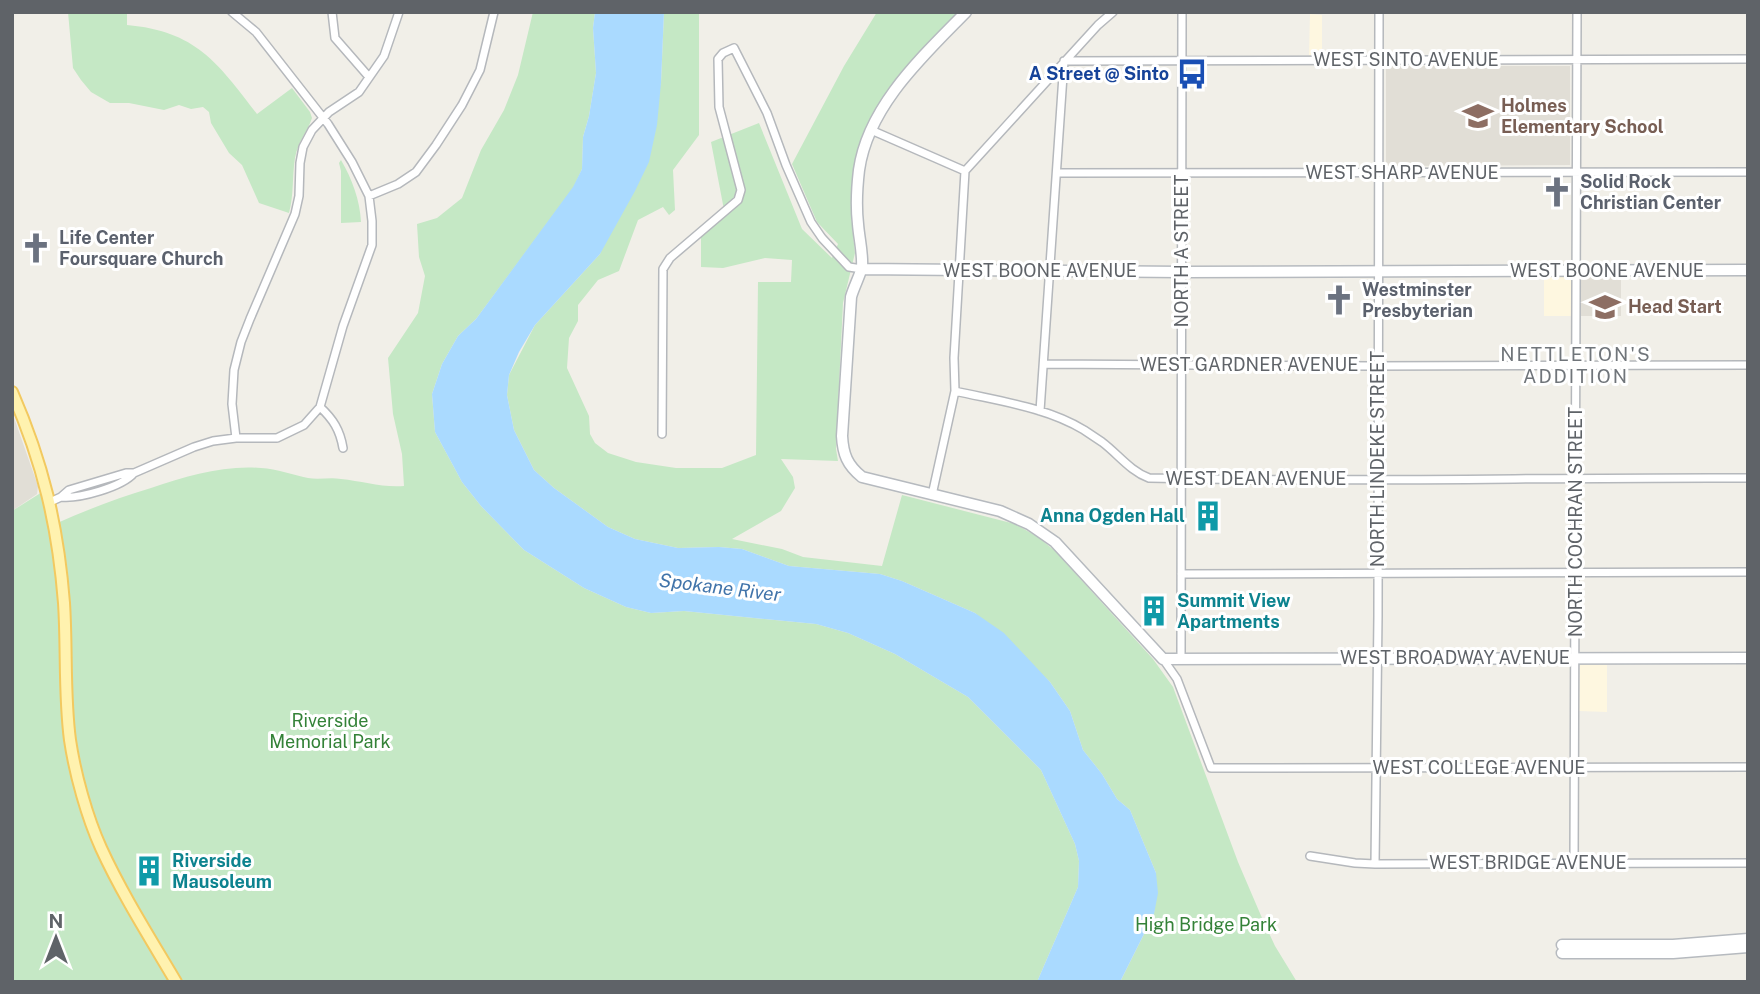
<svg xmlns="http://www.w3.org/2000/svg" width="1760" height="994" font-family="'Public Sans',sans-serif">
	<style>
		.commercial { fill: #fef7e0 }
		.education { fill: #e1ded6 }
		.green { fill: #c5e8c5 }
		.water { fill: #aadaff }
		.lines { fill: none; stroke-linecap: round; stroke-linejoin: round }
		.street-casing { stroke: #b5b8bc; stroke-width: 10 }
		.secondary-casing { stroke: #b6babf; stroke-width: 13 }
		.primary-casing { stroke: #f2c960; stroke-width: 14 }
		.street { stroke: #fff; stroke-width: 7 }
		.secondary { stroke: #fff; stroke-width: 10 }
		.primary { stroke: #fff2af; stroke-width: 10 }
		.labels { text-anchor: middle; stroke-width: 6; stroke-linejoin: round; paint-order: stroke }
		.street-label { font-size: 18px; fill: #5f6368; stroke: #fff }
		.transit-label { font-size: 18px; font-weight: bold; fill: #164399; stroke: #fff; text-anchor: end }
		.education-label { font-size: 18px; font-weight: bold; fill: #785e54; stroke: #fff; text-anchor: start }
		.worship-label { font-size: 18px; font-weight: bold; fill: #5b616d; stroke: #fff; text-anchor: start }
		.culture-label { font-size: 18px; font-weight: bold; fill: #0d838f; stroke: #fff; text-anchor: start }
		.park-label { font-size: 18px; fill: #348238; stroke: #fff }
		.neighbourhood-label { font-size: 19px; letter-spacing: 2px; fill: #70757a; stroke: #fff }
		.water-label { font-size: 19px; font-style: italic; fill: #4174aa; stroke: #fff }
	</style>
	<rect width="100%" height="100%" fill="#f1efe8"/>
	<path class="commercial" d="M1310 14 1322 15V55H1309Z
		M1569 275 1572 278 1571 316H1544V276Z
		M1580 664 1607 665V712L1579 711Z"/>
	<path class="education" d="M1386 66H1570V165L1386 166Z
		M1583 275H1621V316H1581V278Z
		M12 412 38 486 37 494 12 511Z"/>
	<path class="green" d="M68 12H127V25C196 31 218 63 257 114L292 88 310 112 312 118C307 133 298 141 295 158 292 177 294 195 289 213L259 203 242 165 229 153 211 123 209 112 203 107 191 109 179 105 164 110 129 103H110L91 92 81 80 73 68Z
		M533 12H595L593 28 596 73 589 116 583 137 582 169 574 187 476 319 458 336 442 364 432 394 435 432 462 482 481 506 524 550 584 588 626 607 651 613 684 611 816 624 848 633 895 654 968 697 1041 770 1075 844 1079 861 1078 887 1037 982H12V511L47 489 55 524C86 510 118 498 151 488 187 476 223 465 261 468 277 469 293 475 308 478 319 480 330 477 341 479 362 481 383 488 404 486L402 454 393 414 388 358 418 313 425 276 419 257 417 224 437 218 462 198 481 150 504 110 518 75Z
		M664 12H699V135L673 170 675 210 669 215 663 207 638 220 619 271 598 280 578 305V321L569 338 567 368 589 416 590 434 595 443 608 453 636 462 676 468H722L756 455 758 282H791L792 260 765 258 723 268 701 267V236L725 215 711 142 759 123 802 229 832 258 838 244 817 222 792 164 844 66 877 12H958L927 45 896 83 879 107 859 145 856 157 851 215 855 253 843 303 836 449 838 461 781 459 793 477 795 488 781 511 732 539 782 549 803 557 882 566 902 495 1015 524 1038 537 1055 551 1153 659 1173 687 1238 862 1262 918 1275 946 1297 982H1120L1154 914 1156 873 1130 810 1117 799 1102 774 1083 750 1070 711 1050 682 975 613 902 581 880 574 789 566 742 549 719 547 678 548 635 539 608 527 554 488 534 470 514 430 507 395 509 375 535 325 600 254 661 83Z
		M341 160C352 179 360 200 361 222L341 223V171L339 163Z"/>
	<path class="water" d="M595 12H664L661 83 657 125 649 162 635 191 600 254 535 325 519 352 509 375 507 395 514 430 534 470 554 488 608 527 635 539 678 548 719 547 742 549 789 566 880 574 902 581 975 613 1004 633 1050 682 1070 711 1083 750 1102 774 1117 799 1130 810 1156 873 1158 893 1154 914 1120 982H1037L1078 887 1079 861 1075 844 1041 770 968 697 895 654 848 633 816 624 684 611 651 613 626 607 584 588 524 550 481 506 462 482 435 432 432 394 442 364 458 336 476 319 573 187 582 169 583 137 589 116 596 73 593 28Z"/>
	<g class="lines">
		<g class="street-casing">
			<path id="street" d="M332 12 335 38 369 77
				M871 130 965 171
				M1057 173 1748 172
				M369 196 398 184 416 172 436 145 462 105 480 70 494 12
				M1044 364 1371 366 1748 365
				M955 391C998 401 1046 407 1084 430 1090 434 1096 438 1102 442 1118 454 1130 471 1149 478 1348 483 1548 477 1748 478
				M320 407C333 419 340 430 343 448
				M1040 411 1064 61 1748 59
				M662 434 663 269 670 258 738 200 741 190 719 107 718 59 723 53 734 48 767 113 786 165 811 222 822 238 849 267 862 269
				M236 438 232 404 234 370 241 342 250 319 295 214 299 196 300 163 303 147 312 130 329 112 359 92 384 56 399 12
				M134 473 194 447 213 441 236 438H277L304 425 320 407 343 326 372 245V221L369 196 352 162 328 124 256 32 232 12
				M932 495 955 391 954 358 965 171 1098 25 1113 12
				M50 502 61 497 69 490 126 473H134C122 487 79 499 61 497
				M1181 574 1748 572
				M1163 659 1177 679 1211 768 1748 767
				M1181 659 1182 12
				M1310 856 1355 863 1375 864 1748 863
				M1574 863 1577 12
				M1375 864 1378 616 1379 12"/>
		</g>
		<g class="secondary-casing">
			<path id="secondary" d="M966 12C923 56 868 106 859 170 857 187 856 207 858 224 859 238 863 253 862 267 861 273 853 289 851 297L842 436C843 454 847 465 862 477L1000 511 1029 524 1055 542 1163 659 1748 658
				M862 269 1182 272 1748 270
				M1562 945H1673L1748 939
				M1562 953H1673L1748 947"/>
		</g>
		<g class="primary-casing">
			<path id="primary" d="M12 392C43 463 58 526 64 603 67 649 64 695 70 740 75 774 87 817 101 848 122 894 150 938 176 982"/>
		</g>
		<use href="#street" class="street"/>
		<use href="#secondary" class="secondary"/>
		<use href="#primary" class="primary"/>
	</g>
	<defs>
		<g id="bus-bare" transform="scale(2.415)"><path d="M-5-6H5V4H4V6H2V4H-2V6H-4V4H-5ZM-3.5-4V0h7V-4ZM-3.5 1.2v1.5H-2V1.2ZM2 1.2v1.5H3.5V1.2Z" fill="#1a4fb4" stroke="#fff" stroke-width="2.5" paint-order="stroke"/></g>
		<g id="school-bare" transform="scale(2.415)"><path d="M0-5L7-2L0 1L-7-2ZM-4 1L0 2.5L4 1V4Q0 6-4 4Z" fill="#8d6e63" stroke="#fff" stroke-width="2.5" paint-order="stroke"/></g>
		<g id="church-bare" transform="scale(2.415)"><path d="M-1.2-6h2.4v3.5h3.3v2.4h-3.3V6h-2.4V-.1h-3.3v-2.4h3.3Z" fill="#6b7280" stroke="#fff" stroke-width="2.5" paint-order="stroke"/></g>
		<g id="building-bare" transform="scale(2.415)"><path d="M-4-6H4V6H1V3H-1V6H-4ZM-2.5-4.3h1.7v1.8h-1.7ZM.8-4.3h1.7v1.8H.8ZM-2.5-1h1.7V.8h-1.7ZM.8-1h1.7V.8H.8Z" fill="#0f9aa8" stroke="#fff" stroke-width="2.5" paint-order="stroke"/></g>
	</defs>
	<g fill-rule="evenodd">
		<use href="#bus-bare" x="1192" y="74"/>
		<use href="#school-bare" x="1478" y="116"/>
		<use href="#church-bare" x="1557" y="192"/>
		<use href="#church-bare" x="36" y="248"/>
		<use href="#church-bare" x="1339" y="300"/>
		<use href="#school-bare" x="1605" y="307"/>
		<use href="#building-bare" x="1208" y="516"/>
		<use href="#building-bare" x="1154" y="611"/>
		<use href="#building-bare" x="149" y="871"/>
	</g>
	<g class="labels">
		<g class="street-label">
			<text x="1406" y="66">WEST SINTO AVENUE</text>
			<text x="1402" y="179">WEST SHARP AVENUE</text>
			<text transform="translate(1182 251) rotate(-90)" y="6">NORTH A STREET</text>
			<text x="1040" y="277">WEST BOONE AVENUE</text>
			<text x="1607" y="277">WEST BOONE AVENUE</text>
			<text x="1249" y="371">WEST GARDNER AVENUE</text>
			<text transform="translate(1378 459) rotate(-90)" y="6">NORTH LINDEKE STREET</text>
			<text x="1256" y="485">WEST DEAN AVENUE</text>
			<text transform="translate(1576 522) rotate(-90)" y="6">NORTH COCHRAN STREET</text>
			<text x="1455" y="664">WEST BROADWAY AVENUE</text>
			<text x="1479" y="774">WEST COLLEGE AVENUE</text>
			<text x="1528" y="869">WEST BRIDGE AVENUE</text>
		</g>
		<g class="transit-label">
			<text x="1169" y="80">A Street @ Sinto</text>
		</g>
		<g class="education-label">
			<text x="1501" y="112">Holmes<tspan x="1501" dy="21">Elementary School</tspan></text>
			<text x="1628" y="313">Head Start</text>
		</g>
		<g class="worship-label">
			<text x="1580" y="188">Solid Rock<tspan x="1580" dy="21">Christian Center</tspan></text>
			<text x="59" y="244">Life Center<tspan x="59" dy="21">Foursquare Church</tspan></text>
			<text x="1362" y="296">Westminster<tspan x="1362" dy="21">Presbyterian</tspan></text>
		</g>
		<g class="culture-label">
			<text x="1185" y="522" text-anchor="end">Anna Ogden Hall</text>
			<text x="1177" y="607">Summit View<tspan x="1177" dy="21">Apartments</tspan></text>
			<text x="172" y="867">Riverside<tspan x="172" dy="21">Mausoleum</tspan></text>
		</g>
		<g class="park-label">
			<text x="330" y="727">Riverside<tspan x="330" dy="21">Memorial Park</tspan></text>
			<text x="1206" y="931">High Bridge Park</text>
		</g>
		<g class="neighbourhood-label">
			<text x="1576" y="361">NETTLETON'S<tspan x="1576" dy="22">ADDITION</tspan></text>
		</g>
		<g class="water-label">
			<text transform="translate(720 587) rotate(7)" y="7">Spokane River</text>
		</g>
	</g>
	<rect width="1760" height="994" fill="none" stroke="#5f6368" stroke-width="28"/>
	<g transform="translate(56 938)" stroke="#ffffff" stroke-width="5" paint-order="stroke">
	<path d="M0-5L12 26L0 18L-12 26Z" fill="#5f6368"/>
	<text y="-10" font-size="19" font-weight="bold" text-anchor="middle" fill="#5f6368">N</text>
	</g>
</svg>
